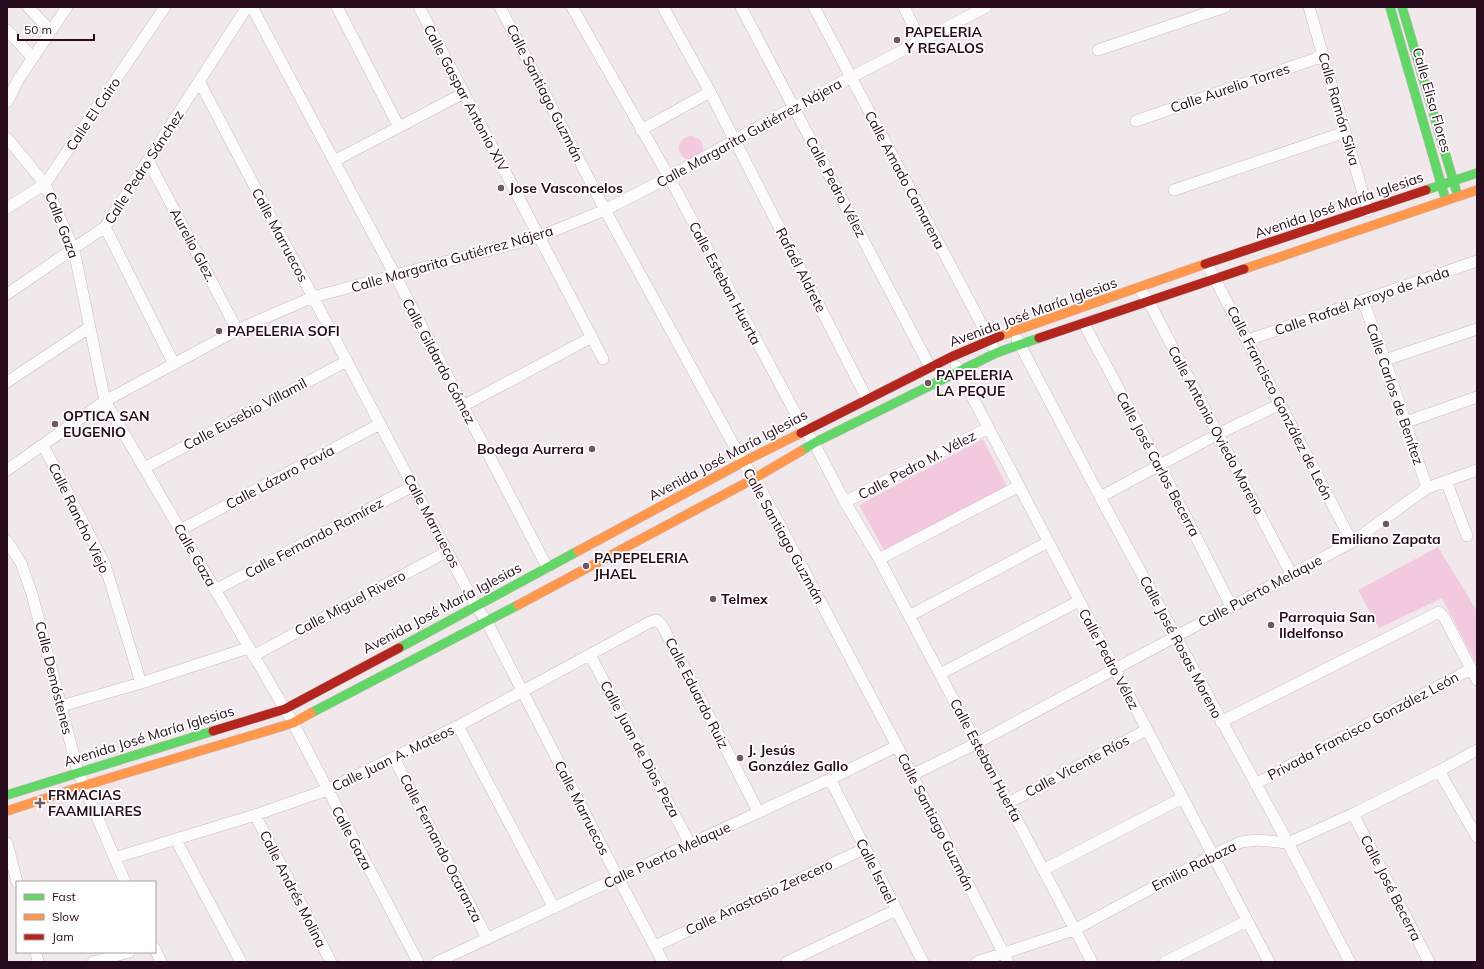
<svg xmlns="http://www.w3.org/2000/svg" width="1484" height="969" font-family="Mulish,sans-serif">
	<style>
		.green { fill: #f3c9df }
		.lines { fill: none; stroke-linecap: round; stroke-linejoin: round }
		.street-casing { stroke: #cebac4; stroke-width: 12 }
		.fast-casing { stroke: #cebac4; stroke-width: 10 }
		.slow-casing { stroke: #cebac4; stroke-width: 10 }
		.jam-casing { stroke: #cebac4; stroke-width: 10 }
		.street { stroke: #fdfcfc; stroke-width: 11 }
		.fast { stroke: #63d668; stroke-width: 9 }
		.slow { stroke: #ff974d; stroke-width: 9 }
		.jam { stroke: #b3261e; stroke-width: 9 }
		.poi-dot { fill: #6e5865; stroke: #fff; stroke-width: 1.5 }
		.labels { text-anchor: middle; stroke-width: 3.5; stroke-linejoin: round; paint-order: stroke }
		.poi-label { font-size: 14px; font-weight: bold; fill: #280b1c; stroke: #fff; text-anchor: start }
		.street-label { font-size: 14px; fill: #280b1c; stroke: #fff }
	</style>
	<rect width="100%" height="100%" fill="#f1e8ec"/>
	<path class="green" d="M679 148a12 12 0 1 1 24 0a12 12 0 1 1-24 0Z
		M983 439 1007 486 884 550 859 505Z
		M1438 547 1477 611V665L1442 598 1379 628 1358 590Z"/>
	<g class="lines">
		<g class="street-casing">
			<path id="street" d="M28 7 51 31
				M252 7 395 275 547 567
				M337 7 399 127
				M419 7 603 359
				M500 7 605 210 743 462 755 478 897 746 1008 962
				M572 7 669 177 805 431 814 443 845 502 879 559 1092 962
				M663 7 710 92 867 399
				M741 7 930 367
				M814 7 993 346
				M904 7 921 41
				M1309 7 1368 211
				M7 30 33 58
				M1098 50 1225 7
				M199 81 476 606 487 622 618 878 663 962
				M7 102 18 80 67 7
				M1136 121 1323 56
				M641 130 710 92
				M7 138 45 184 74 250 105 401 293 723 418 962
				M148 160 237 330
				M334 161 464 93
				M1174 190 1345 132
				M7 208 45 184 165 7
				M105 227 174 364
				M1207 264 1352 542
				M1139 288 1149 302 1291 574
				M7 294 105 227 247 7
				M1363 301 1385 360 1427 488
				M1084 324 1160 466 1231 606
				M1017 339 1100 497 1288 843 1350 962
				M1248 340 1477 261
				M1385 360 1477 329
				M956 366 1269 962
				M7 382 90 327
				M463 406 592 337
				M1406 422 1477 397
				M43 445 105 565 141 683
				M144 468 347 361
				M7 470 105 401 237 330 313 297 539 237 605 210 669 177 794 107 986 7
				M1446 481 1467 536
				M1100 497 1218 434 1280 404
				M845 502 988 428
				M180 530 380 424
				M7 541 21 563 32 594 78 772 125 882
				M879 559 1019 486
				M215 590 413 486
				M909 616 1048 542
				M590 655 690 844
				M253 656 448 551
				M940 674 1079 601
				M61 706 141 683 248 648
				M1221 722 1439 612 1444 617 1477 680
				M458 726 554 908
				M394 758 487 938
				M1439 771 1477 837
				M912 775 977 743 1352 542 1427 488 1477 470
				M830 779 923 962
				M1255 784 1471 669
				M1008 803 1146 730
				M1353 814 1429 962
				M255 815 331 962
				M176 840 241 962
				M7 843 17 882
				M114 858 255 815 327 790 458 726 650 622 656 620 662 625 758 811
				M1043 870 1182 798
				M655 946 864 849
				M155 949 161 962
				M36 952 38 962
				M93 962 129 952
				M437 962 830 779 897 746
				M787 962 896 910
				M977 962 1074 930 1213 855 1241 842 1258 840 1288 843 1353 814 1439 771 1477 750
				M1165 962 1247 921"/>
		</g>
		<g class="fast-casing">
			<path id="fast" d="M1390 7 1444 194
				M1402 7 1456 190
				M1426 190 1477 173
				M801 451 814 443 996 353 1039 338
				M399 648 578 551
				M311 713 518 605
				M7 795 213 731"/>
		</g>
		<g class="slow-casing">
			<path id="slow" d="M1244 269 1477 190
				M1000 336 1205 264
				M578 551 743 462 801 433
				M518 605 755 478 801 451
				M7 811 83 786 293 723 311 713"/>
		</g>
		<g class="jam-casing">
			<path id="jam" d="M1205 264 1426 190
				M1039 338 1244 269
				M801 433 951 357 1000 336
				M213 731 285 709 399 648"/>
		</g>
		<use href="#street" class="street"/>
		<use href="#fast" class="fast"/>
		<use href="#slow" class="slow"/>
		<use href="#jam" class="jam"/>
	</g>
	<g class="poi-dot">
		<circle cx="897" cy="40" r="4"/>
		<circle cx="501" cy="188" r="4"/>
		<circle cx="219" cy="331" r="4"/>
		<circle cx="928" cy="383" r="4"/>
		<circle cx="55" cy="424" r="4"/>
		<circle cx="592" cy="449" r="4"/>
		<circle cx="1386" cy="524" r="4"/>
		<circle cx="586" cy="566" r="4"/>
		<circle cx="713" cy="599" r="4"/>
		<circle cx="1271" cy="625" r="4"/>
		<circle cx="740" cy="758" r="4"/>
		<path d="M38 797h4v4h4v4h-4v4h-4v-4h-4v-4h4z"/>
	</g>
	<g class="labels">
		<g class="poi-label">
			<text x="905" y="37">PAPELERIA<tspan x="905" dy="16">Y REGALOS</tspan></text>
			<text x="509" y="193">Jose Vasconcelos</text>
			<text x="227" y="336">PAPELERIA SOFI</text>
			<text x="936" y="380">PAPELERIA<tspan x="936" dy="16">LA PEQUE</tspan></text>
			<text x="63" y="421">OPTICA SAN<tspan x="63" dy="16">EUGENIO</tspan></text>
			<text x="584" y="454" text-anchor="end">Bodega Aurrera</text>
			<text x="1386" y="544" text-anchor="middle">Emiliano Zapata</text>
			<text x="594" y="563">PAPEPELERIA<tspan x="594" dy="16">JHAEL</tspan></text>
			<text x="721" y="604">Telmex</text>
			<text x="1279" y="622">Parroquia San<tspan x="1279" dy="16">Ildelfonso</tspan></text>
			<text x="748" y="755">J. Jesús<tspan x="748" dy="16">González Gallo</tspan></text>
			<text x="48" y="800">FRMACIAS<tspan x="48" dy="16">FAAMILIARES</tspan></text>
		</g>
		<g class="street-label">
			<text transform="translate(1230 88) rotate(-19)" y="5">Calle Aurelio Torres</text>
			<text transform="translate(545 93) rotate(63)" y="5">Calle Santiago Guzmán</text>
			<text transform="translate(466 98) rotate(62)" y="5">Calle Gaspar Antonio XIV</text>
			<text transform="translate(1432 100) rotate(74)" y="5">Calle Elisa Flores</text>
			<text transform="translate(1339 109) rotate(74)" y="5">Calle Ramón Silva</text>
			<text transform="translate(93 114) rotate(-56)" y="5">Calle El Cairo</text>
			<text transform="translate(749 133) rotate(-29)" y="5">Calle Margarita Gutiérrez Nájera</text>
			<text transform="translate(144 167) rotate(-57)" y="5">Calle Pedro Sánchez</text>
			<text transform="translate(905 180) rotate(62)" y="5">Calle Amado Camarena</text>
			<text transform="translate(836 187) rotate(62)" y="5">Calle Pedro Vélez</text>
			<text transform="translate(1339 205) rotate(-19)" y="5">Avenida José María Iglesias</text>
			<text transform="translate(62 225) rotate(69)" y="5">Calle Gaza</text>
			<text transform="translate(280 235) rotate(62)" y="5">Calle Marruecos</text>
			<text transform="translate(193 245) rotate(62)" y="5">Aurelio Glez.</text>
			<text transform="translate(452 259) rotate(-16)" y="5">Calle Margarita Gutiérrez Nájera</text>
			<text transform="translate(801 270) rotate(63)" y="5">Rafaél Aldrete</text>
			<text transform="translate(725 283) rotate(62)" y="5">Calle Esteban Huerta</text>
			<text transform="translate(1362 301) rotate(-19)" y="5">Calle Rafaél Arroyo de Anda</text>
			<text transform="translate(1033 312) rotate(-20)" y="5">Avenida José María Iglesias</text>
			<text transform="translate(439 361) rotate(62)" y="5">Calle Gildardo Gómez</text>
			<text transform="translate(1395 394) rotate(71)" y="5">Calle Carlos de Benítez</text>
			<text transform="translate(1280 403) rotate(63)" y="5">Calle Francisco González de León</text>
			<text transform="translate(245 414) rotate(-28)" y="5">Calle Eusebio Villamil</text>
			<text transform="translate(1216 430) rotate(62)" y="5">Calle Antonio Oviedo Moreno</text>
			<text transform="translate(728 455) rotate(-28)" y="5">Avenida José María Iglesias</text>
			<text transform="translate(1158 464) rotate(62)" y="5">Calle José Carlos Becerra</text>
			<text transform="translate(917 465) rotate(-28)" y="5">Calle Pedro M. Vélez</text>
			<text transform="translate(280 477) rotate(-28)" y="5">Calle Lázaro Pavía</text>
			<text transform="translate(79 518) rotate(64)" y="5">Calle Rancho Viejo</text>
			<text transform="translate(432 521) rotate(62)" y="5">Calle Marruecos</text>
			<text transform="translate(784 536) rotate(61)" y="5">Calle Santiago Guzmán</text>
			<text transform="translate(314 538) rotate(-28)" y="5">Calle Fernando Ramírez</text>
			<text transform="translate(195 555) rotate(60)" y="5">Calle Gaza</text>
			<text transform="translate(1260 591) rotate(-28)" y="5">Calle Puerto Melaque</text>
			<text transform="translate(350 603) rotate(-28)" y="5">Calle Miguel Rivero</text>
			<text transform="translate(442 608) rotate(-28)" y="5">Avenida José María Iglesias</text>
			<text transform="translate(1181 647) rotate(62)" y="5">Calle José Rosas Moreno</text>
			<text transform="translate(1109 659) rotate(62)" y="5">Calle Pedro Vélez</text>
			<text transform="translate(54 678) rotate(76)" y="5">Calle Demóstenes</text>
			<text transform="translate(697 693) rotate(63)" y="5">Calle Eduardo Ruiz</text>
			<text transform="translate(1363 726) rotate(-28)" y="5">Privada Francisco González León</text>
			<text transform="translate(149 736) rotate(-17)" y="5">Avenida José María Iglesias</text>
			<text transform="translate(640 749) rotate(62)" y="5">Calle Juan de Dios Peza</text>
			<text transform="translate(393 758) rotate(-26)" y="5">Calle Juan A. Mateos</text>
			<text transform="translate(986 760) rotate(62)" y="5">Calle Esteban Huerta</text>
			<text transform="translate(1077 766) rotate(-28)" y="5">Calle Vicente Ríos</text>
			<text transform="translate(582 808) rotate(63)" y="5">Calle Marruecos</text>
			<text transform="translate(936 822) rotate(63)" y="5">Calle Santiago Guzmán</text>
			<text transform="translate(352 838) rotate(62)" y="5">Calle Gaza</text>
			<text transform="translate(441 848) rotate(63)" y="5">Calle Fernando Ocaranza</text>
			<text transform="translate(667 855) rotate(-25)" y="5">Calle Puerto Melaque</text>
			<text transform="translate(1194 866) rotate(-27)" y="5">Emilio Rabaza</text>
			<text transform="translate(876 871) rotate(63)" y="5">Calle Israel</text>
			<text transform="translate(1391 888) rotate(63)" y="5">Calle José Becerra</text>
			<text transform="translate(293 889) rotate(63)" y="5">Calle Andrés Molina</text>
			<text transform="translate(759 897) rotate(-25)" y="5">Calle Anastasio Zerecero</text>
		</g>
	</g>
	<rect width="1484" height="969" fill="none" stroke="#280b1c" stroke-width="16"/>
	<rect x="16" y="881" width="140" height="72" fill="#ffffff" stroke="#a99da4"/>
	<rect x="24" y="894" width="20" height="6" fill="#63d668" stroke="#a99da4"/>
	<text x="52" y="901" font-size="12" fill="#280b1c">Fast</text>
	<rect x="24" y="914" width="20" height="6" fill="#ff974d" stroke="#a99da4"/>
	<text x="52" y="921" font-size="12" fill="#280b1c">Slow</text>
	<rect x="24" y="934" width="20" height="6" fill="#b3261e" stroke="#a99da4"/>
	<text x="52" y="941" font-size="12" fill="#280b1c">Jam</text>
	<path d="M18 34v6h76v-6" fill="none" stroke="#280b1c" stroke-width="2"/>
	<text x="24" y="34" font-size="12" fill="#280b1c" stroke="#ffffff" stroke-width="3" paint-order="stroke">50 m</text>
</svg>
